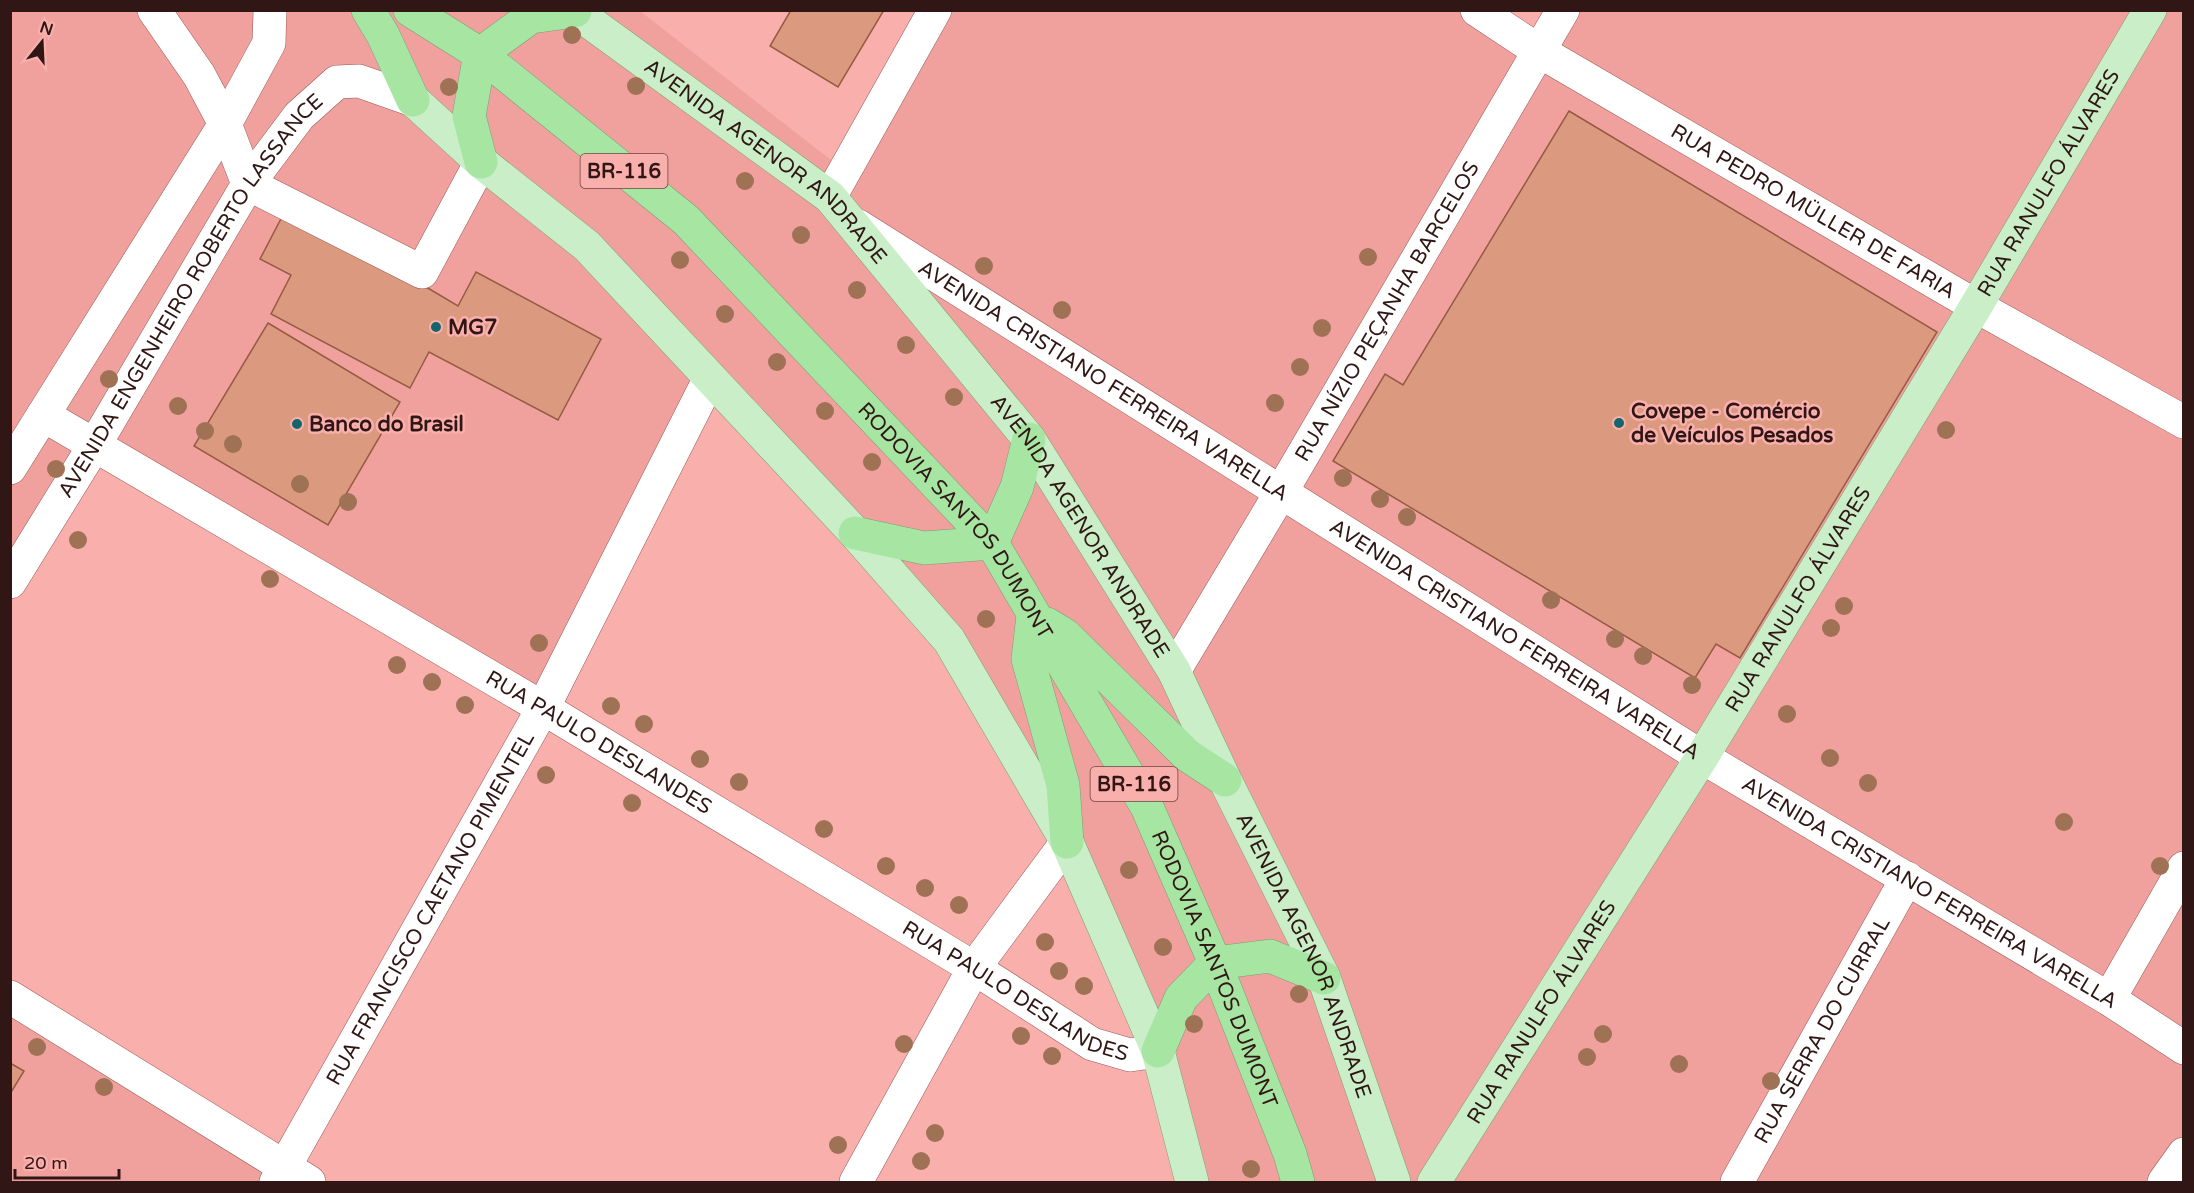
<svg xmlns="http://www.w3.org/2000/svg" width="2194" height="1193" font-family="'Varela Round',sans-serif">
	<style>
		.built { fill: #f1a19d }
		.building { fill: #db9a7f; stroke: #965b42; stroke-width: 1.5 }
		.lines { fill: none; stroke-linecap: round; stroke-linejoin: round }
		.minor-casing { stroke: #9a5956; stroke-width: 34 }
		.major-casing { stroke: #7d9d71; stroke-width: 34 }
		.highway-casing { stroke: #7d9d71; stroke-width: 34 }
		.minor { stroke: #fff; stroke-width: 33 }
		.major { stroke: #caefc8; stroke-width: 33 }
		.highway { stroke: #a7e5a3; stroke-width: 33 }
		.tree { fill: #a07255 }
		.poi-dot { fill: #17656c; stroke: #f9afab; stroke-width: 2 }
		.labels { text-anchor: middle; stroke-width: 5; stroke-linejoin: round; paint-order: stroke }
		.shield { fill: #f9afab; stroke: #6c4442; stroke-width: 1.5 }
		.shield-label { font-size: 20px; font-weight: bold; fill: #301615 }
		.street-label { font-size: 21px; fill: #301615; stroke: #f9afab }
		.poi-label { font-size: 21px; font-weight: bold; fill: #301615; stroke: #f9afab; text-anchor: start }
	</style>
	<rect width="100%" height="100%" fill="#f9afab"/>
	<path class="built" d="M11 11H640L845 171 936 11H1476L1540 51 1563 11H2183L2184 1154 2165 1182H1189L1157 1053 949 639 710 378 542 708 94 447 11 583Z
		M10 998 283 1169 274 1182H11Z"/>
	<path class="building" d="M791 10H884L838 87 770 46Z
		M1569 111 1937 332 1740 658 1716 644 1695 678 1333 461 1385 374 1403 385Z
		M284 213 416 281 458 306 476 272 601 339 558 420 429 352 410 388 271 314 291 275 260 259Z
		M268 323 400 402 328 525 194 446Z
		M10 1063 24 1071 10 1094Z"/>
	<g class="lines">
		<g class="minor-casing">
			<g id="minor">
				<path d="M154 10 199 75 225 124 248 184 422 272 481 162"/>
				<path id="s1" d="M1477 10 1539 51 1976 306 2184 422"/>
				<path d="M830 197 935 10"/>
				<path id="s2" d="M858 226 1702 757 2109 999 2184 1048"/>
				<path id="s3" d="M43 415 543 708 974 968 1092 1044 1130 1055 1158 1051"/>
				<path d="M10 468 225 124 269 43 270 10"/>
				<path id="s4" d="M10 582 94 446 248 184 299 116 337 82 359 81 413 100"/>
				<path id="s5" d="M1174 671 1280 494 1563 10"/>
				<path d="M10 997 309 1182"/>
				<path d="M2109 999 2184 868"/>
				<path id="s6" d="M276 1182 543 708 710 378"/>
				<path d="M856 1182 974 968 1067 842"/>
				<path id="s7" d="M1737 1182 1907 878"/>
				<path d="M2164 1182 2184 1154"/>
			</g>
		</g>
		<g class="major-casing">
			<g id="major">
				<path id="s8" d="M573 10 830 197 1029 439 1174 671 1225 780 1324 978 1394 1182"/>
				<path d="M413 100 481 162 587 246 855 533 949 640 1067 842 1158 1051 1192 1182"/>
				<path id="s9" d="M1434 1182 1702 757 1976 306 2150 10"/>
			</g>
		</g>
		<g class="highway-casing">
			<g id="highway">
				<path d="M368 10 383 35 413 100"/>
				<path id="s10" d="M410 10 480 54 686 220 992 543 1147 807 1215 963 1290 1154 1298 1182"/>
				<path d="M481 162 469 116 480 54 531 17 575 11"/>
				<path d="M855 533 924 548 992 543"/>
				<path d="M992 543 1017 487 1029 439"/>
				<path d="M1033 616 1028 659 1063 785 1067 842"/>
				<path d="M1047 624 1065 635 1187 755 1225 780"/>
				<path d="M1158 1051 1181 998 1215 963 1270 956 1324 978"/>
			</g>
		</g>
		<use href="#minor" class="minor"/>
		<use href="#major" class="major"/>
		<use href="#highway" class="highway"/>
	</g>
	<g class="tree">
		<circle cx="572" cy="35" r="9"/>
		<circle cx="636" cy="86" r="9"/>
		<circle cx="449" cy="87" r="9"/>
		<circle cx="745" cy="181" r="9"/>
		<circle cx="801" cy="235" r="9"/>
		<circle cx="1368" cy="257" r="9"/>
		<circle cx="680" cy="260" r="9"/>
		<circle cx="984" cy="266" r="9"/>
		<circle cx="857" cy="290" r="9"/>
		<circle cx="1062" cy="310" r="9"/>
		<circle cx="725" cy="314" r="9"/>
		<circle cx="1322" cy="328" r="9"/>
		<circle cx="906" cy="345" r="9"/>
		<circle cx="777" cy="362" r="9"/>
		<circle cx="1300" cy="367" r="9"/>
		<circle cx="109" cy="379" r="9"/>
		<circle cx="954" cy="397" r="9"/>
		<circle cx="1275" cy="403" r="9"/>
		<circle cx="178" cy="406" r="9"/>
		<circle cx="825" cy="411" r="9"/>
		<circle cx="1946" cy="430" r="9"/>
		<circle cx="205" cy="431" r="9"/>
		<circle cx="233" cy="444" r="9"/>
		<circle cx="872" cy="462" r="9"/>
		<circle cx="56" cy="469" r="9"/>
		<circle cx="1343" cy="478" r="9"/>
		<circle cx="300" cy="484" r="9"/>
		<circle cx="1380" cy="499" r="9"/>
		<circle cx="348" cy="502" r="9"/>
		<circle cx="1407" cy="517" r="9"/>
		<circle cx="78" cy="540" r="9"/>
		<circle cx="270" cy="579" r="9"/>
		<circle cx="1551" cy="600" r="9"/>
		<circle cx="1844" cy="606" r="9"/>
		<circle cx="986" cy="619" r="9"/>
		<circle cx="1831" cy="628" r="9"/>
		<circle cx="1615" cy="639" r="9"/>
		<circle cx="539" cy="643" r="9"/>
		<circle cx="1643" cy="656" r="9"/>
		<circle cx="397" cy="665" r="9"/>
		<circle cx="432" cy="682" r="9"/>
		<circle cx="1692" cy="685" r="9"/>
		<circle cx="465" cy="705" r="9"/>
		<circle cx="611" cy="706" r="9"/>
		<circle cx="1787" cy="714" r="9"/>
		<circle cx="644" cy="724" r="9"/>
		<circle cx="1830" cy="758" r="9"/>
		<circle cx="700" cy="759" r="9"/>
		<circle cx="546" cy="775" r="9"/>
		<circle cx="739" cy="782" r="9"/>
		<circle cx="1868" cy="783" r="9"/>
		<circle cx="632" cy="803" r="9"/>
		<circle cx="2064" cy="822" r="9"/>
		<circle cx="824" cy="829" r="9"/>
		<circle cx="886" cy="866" r="9"/>
		<circle cx="2160" cy="866" r="9"/>
		<circle cx="1129" cy="870" r="9"/>
		<circle cx="925" cy="888" r="9"/>
		<circle cx="959" cy="905" r="9"/>
		<circle cx="1045" cy="942" r="9"/>
		<circle cx="1163" cy="947" r="9"/>
		<circle cx="1059" cy="971" r="9"/>
		<circle cx="1084" cy="986" r="9"/>
		<circle cx="1299" cy="994" r="9"/>
		<circle cx="1194" cy="1024" r="9"/>
		<circle cx="1603" cy="1034" r="9"/>
		<circle cx="1021" cy="1036" r="9"/>
		<circle cx="904" cy="1044" r="9"/>
		<circle cx="37" cy="1047" r="9"/>
		<circle cx="1052" cy="1056" r="9"/>
		<circle cx="1587" cy="1057" r="9"/>
		<circle cx="1679" cy="1064" r="9"/>
		<circle cx="1771" cy="1081" r="9"/>
		<circle cx="104" cy="1087" r="9"/>
		<circle cx="935" cy="1133" r="9"/>
		<circle cx="838" cy="1145" r="9"/>
		<circle cx="921" cy="1161" r="9"/>
		<circle cx="1251" cy="1169" r="9"/>
	</g>
	<g class="poi-dot">
		<circle cx="436" cy="327" r="6"/>
		<circle cx="1619" cy="423" r="6"/>
		<circle cx="297" cy="424" r="6"/>
	</g>
	<g class="labels">
		<g class="shield">
			<rect x="580.5" y="154" width="87" height="34" rx="4.5"/>
			<rect x="1090.5" y="767" width="87" height="34" rx="4.5"/>
		</g>
		<g class="shield-label">
			<text x="624" y="178">BR-116</text>
			<text x="1134" y="791">BR-116</text>
		</g>
		<g class="street-label">
			<text dy="7" stroke="none"><textPath href="#s8" startOffset="246">AVENIDA AGENOR ANDRADE</textPath></text>
			<text dy="7" stroke="none"><textPath href="#s9" startOffset="1173">RUA RANULFO ÁLVARES</textPath></text>
			<text dy="7" stroke="none"><textPath href="#s1" startOffset="392">RUA PEDRO MÜLLER DE FARIA</textPath></text>
			<text dy="7" stroke="none"><textPath href="#s4" startOffset="339">AVENIDA ENGENHEIRO ROBERTO LASSANCE</textPath></text>
			<text dy="7" stroke="none"><textPath href="#s5" startOffset="418">RUA NÍZIO PEÇANHA BARCELOS</textPath></text>
			<text dy="7" stroke="none"><textPath href="#s2" startOffset="290">AVENIDA CRISTIANO FERREIRA VARELLA</textPath></text>
			<text dy="7" stroke="none"><textPath href="#s10" startOffset="752">RODOVIA SANTOS DUMONT</textPath></text>
			<text dy="7" stroke="none"><textPath href="#s8" startOffset="732">AVENIDA AGENOR ANDRADE</textPath></text>
			<text dy="7" stroke="none"><textPath href="#s9" startOffset="687">RUA RANULFO ÁLVARES</textPath></text>
			<text dy="7" stroke="none"><textPath href="#s2" startOffset="776">AVENIDA CRISTIANO FERREIRA VARELLA</textPath></text>
			<text dy="7" stroke="none"><textPath href="#s3" startOffset="645">RUA PAULO DESLANDES</textPath></text>
			<text dy="7" stroke="none"><textPath href="#s2" startOffset="1262">AVENIDA CRISTIANO FERREIRA VARELLA</textPath></text>
			<text dy="7" stroke="none"><textPath href="#s6" startOffset="314">RUA FRANCISCO CAETANO PIMENTEL</textPath></text>
			<text dy="7" stroke="none"><textPath href="#s8" startOffset="1218">AVENIDA AGENOR ANDRADE</textPath></text>
			<text dy="7" stroke="none"><textPath href="#s10" startOffset="1274">RODOVIA SANTOS DUMONT</textPath></text>
			<text dy="7" stroke="none"><textPath href="#s3" startOffset="1131">RUA PAULO DESLANDES</textPath></text>
			<text dy="7" stroke="none"><textPath href="#s9" startOffset="201">RUA RANULFO ÁLVARES</textPath></text>
			<text dy="7" stroke="none"><textPath href="#s7" startOffset="174">RUA SERRA DO CURRAL</textPath></text>
		</g>
		<g class="poi-label">
			<text x="448" y="334">MG7</text>
			<text x="1631" y="418">Covepe - Comércio<tspan x="1631" dy="24">de Veículos Pesados</tspan></text>
			<text x="309" y="431">Banco do Brasil</text>
		</g>
	</g>
	<rect width="2194" height="1193" fill="none" stroke="#301615" stroke-width="24"/>
	<g transform="translate(42 42) rotate(18)" stroke="#f9afab" stroke-width="4.5" paint-order="stroke">
	<path d="M0-4.5L10 22L0 15L-10 22Z" fill="#301615"/>
	<text y="-9" font-size="16" font-weight="bold" text-anchor="middle" fill="#301615">N</text>
	</g>
	<path d="M15 1169v9h104v-9" fill="none" stroke="#301615" stroke-width="3"/>
	<text x="24" y="1169" font-size="18" fill="#301615" stroke="#f9afab" stroke-width="4.5" paint-order="stroke">20 m</text>
</svg>
